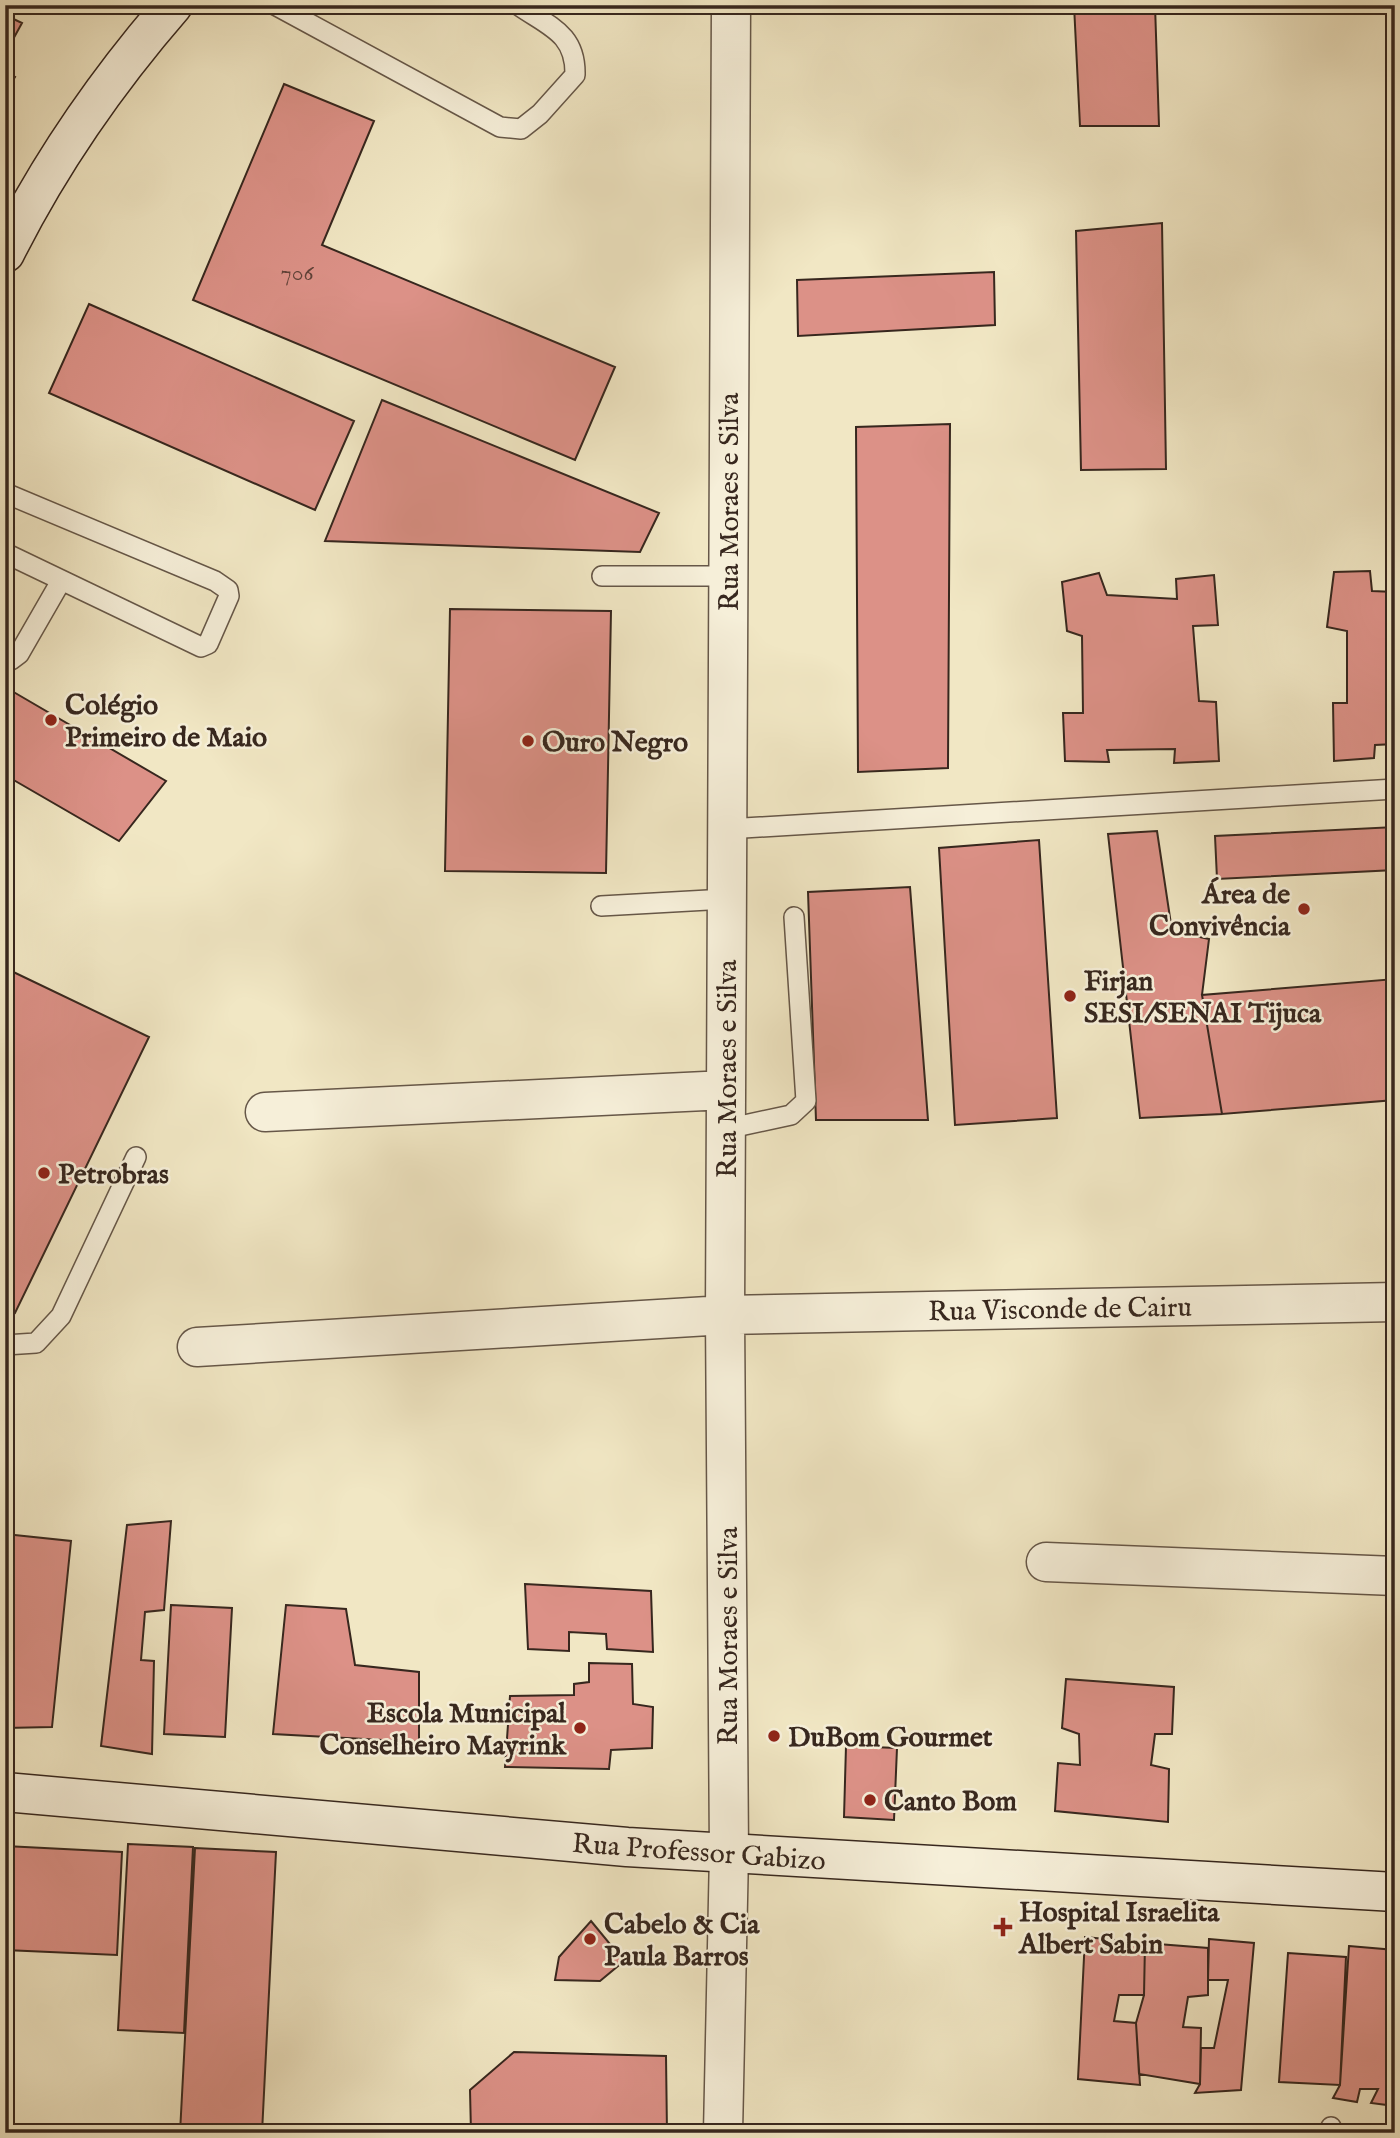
<svg xmlns="http://www.w3.org/2000/svg" width="1400" height="2138" font-family="'IM FELL English',serif">
	<style>
		.building { fill: #dc9187; stroke: #37271e; stroke-width: 2 }
		.lines { fill: none; stroke-linecap: round; stroke-linejoin: round }
		.lane-casing { stroke: #665748; stroke-width: 22 }
		.street-casing { stroke: #665748; stroke-width: 41 }
		.secondary-casing { stroke: #37271e; stroke-width: 41 }
		.lane { stroke: #f6efd9; stroke-width: 19 }
		.street { stroke: #f6efd9; stroke-width: 38 }
		.secondary { stroke: #f6efd9; stroke-width: 38 }
		.poi-dot { fill: #8f2418; stroke: #f6efd9; stroke-width: 2.5 }
		.labels { text-anchor: middle; stroke-width: 5; stroke-linejoin: round; paint-order: stroke }
		.number-label { font-size: 24px; fill: #604238 }
		.street-label { font-size: 28px; fill: #37271e; stroke: #f6efd9 }
		.poi-label { font-size: 28px; font-weight: bold; fill: #37271e; stroke: #f6efd9; text-anchor: start }
	</style>
	<rect width="100%" height="100%" fill="#f1e7c4"/>
	<filter id="stains"><feTurbulence type="fractalNoise" baseFrequency=".00286" numOctaves="4"/><feColorMatrix values="0 0 0 0 .2 0 0 0 0 .09 0 0 0 0 .02 0 0 0 .5 -.17"/></filter>
	<radialGradient id="worn" r=".72"><stop offset=".6" stop-color="#630" stop-opacity="0"/><stop offset="1" stop-color="#630" stop-opacity=".3"/></radialGradient>
	<path class="building" d="M1074 5H1155L1159 126H1080Z
		M5 15 22 23 5 54Z
		M5 72 15 77 5 94Z
		M284 84 374 121 322 245 615 367 575 460 193 300Z
		M1162 223 1166 469 1081 470 1076 231Z
		M994 272 995 325 798 336 797 280Z
		M89 304 354 421 315 510 49 393Z
		M382 400 659 513 640 552 325 541Z
		M950 424 948 768 858 772 856 427Z
		M1370 571 1372 591 1395 592V744L1375 745 1374 758 1334 761 1333 703H1347V631L1327 627 1334 572Z
		M1099 573 1107 595 1177 599 1176 579 1214 575 1218 625 1193 626 1199 701 1216 702 1219 761 1174 763 1175 749 1107 750 1109 762 1065 761 1063 713H1083L1082 636 1067 631 1062 582Z
		M450 609 611 611 606 873 445 871Z
		M5 687 166 781 119 841 5 775Z
		M1395 827V870L1217 879 1215 836Z
		M1157 831 1172 931 1209 939 1202 995 1222 1114 1140 1118 1108 834Z
		M1039 840 1057 1118 955 1125 939 848Z
		M910 887 928 1120H816L808 892Z
		M5 968 149 1037 15 1313 5 1308Z
		M1395 979V1100L1222 1114 1202 995Z
		M171 1521 164 1610 145 1612 141 1660 154 1661 152 1754 101 1746 127 1525Z
		M5 1534 71 1541 52 1727 5 1728Z
		M525 1584 651 1591 653 1652 607 1649 606 1634 569 1632V1651L528 1649Z
		M171 1605 232 1608 225 1737 164 1734Z
		M286 1605 346 1609 355 1665 419 1672V1742L273 1734Z
		M589 1663 632 1664 633 1704 653 1707 652 1748 611 1750 609 1769 505 1767 510 1696 574 1695V1684L589 1682Z
		M1066 1679 1174 1687 1172 1734H1155L1151 1765 1169 1769 1168 1822 1055 1811 1058 1763 1080 1765 1079 1734 1062 1728Z
		M846 1746 897 1748 894 1820 844 1817Z
		M128 1844 193 1847 184 2033 118 2030Z
		M5 1846 122 1852 117 1955 5 1950Z
		M195 1848 276 1852 262 2133H180Z
		M591 1921 624 1961 600 1981 555 1980 559 1957Z
		M1085 1937 1145 1943 1144 1995H1119L1114 2021 1136 2023 1140 2085 1078 2079Z
		M1209 1939 1254 1943 1241 2090 1195 2093 1200 2084 1201 2048H1214L1228 1980H1208Z
		M1145 1943 1208 1948V1995L1188 1997 1183 2027 1201 2028 1200 2084 1139 2074 1136 2023 1144 1995Z
		M1349 1946 1395 1950V2106L1371 2103 1378 2089H1360L1357 2102 1333 2098 1340 2085Z
		M1288 1953 1346 1957 1340 2085 1279 2082Z
		M514 2052 666 2056 667 2133H471L470 2090Z
		M5 2128 70 2131V2133H5Z"/>
	<g class="lines">
		<g class="lane-casing">
			<path id="lane" d="M275 5 500 127 521 129 540 114 575 75C576 33 548 26 518 5
				M5 493 215 581 228 590 229 596 208 644 201 647 5 553
				M602 576H728
				M5 659 11 660 19 654 61 581
				M727 829 1395 789
				M601 906 726 899
				M726 1129 791 1115 806 1101 794 917
				M5 1345 36 1343 61 1316 136 1157
				M1331 2127V2133"/>
		</g>
		<g class="street-casing">
			<path id="street" d="M265 1112 726 1090
				M197 1347 725 1315 1395 1302
				M1046 1562 1395 1576
				M723 2133 729 1853 725 1315 731 5"/>
		</g>
		<g class="secondary-casing">
			<path id="secondary" d="M5 253C50 163 107 81 173 5
				M5 1792 627 1847 1395 1892"/>
		</g>
		<use href="#lane" class="lane"/>
		<use href="#street" class="street"/>
		<use href="#secondary" class="secondary"/>
	</g>
	<g class="poi-dot">
		<circle cx="51" cy="720" r="7"/>
		<circle cx="528" cy="741" r="7"/>
		<circle cx="1304" cy="909" r="7"/>
		<circle cx="1070" cy="996" r="7"/>
		<circle cx="44" cy="1173" r="7"/>
		<circle cx="580" cy="1728" r="7"/>
		<circle cx="774" cy="1736" r="7"/>
		<circle cx="870" cy="1800" r="7"/>
		<path d="M999.5 1916.5h7v7h7v7h-7v7h-7v-7h-7v-7h7z"/>
		<circle cx="590" cy="1939" r="7"/>
	</g>
	<g class="labels">
		<g class="number-label">
			<text x="297" y="280">706</text>
		</g>
		<g class="street-label">
			<text transform="translate(728 502) rotate(-90)" y="10">Rua Moraes e Silva</text>
			<text transform="translate(726 1069) rotate(-90)" y="10">Rua Moraes e Silva</text>
			<text transform="translate(1060 1308) rotate(-1)" y="10">Rua Visconde de Cairu</text>
			<text transform="translate(727 1636) rotate(-90)" y="10">Rua Moraes e Silva</text>
			<text transform="translate(699 1851) rotate(4)" y="10">Rua Professor Gabizo</text>
		</g>
		<g class="poi-label">
			<text x="65" y="714">Colégio<tspan x="65" dy="32">Primeiro de Maio</tspan></text>
			<text x="542" y="751">Ouro Negro</text>
			<text x="1290" y="903" text-anchor="end">Área de<tspan x="1290" dy="32">Convivência</tspan></text>
			<text x="1084" y="990">Firjan<tspan x="1084" dy="32">SESI/SENAI Tijuca</tspan></text>
			<text x="58" y="1183">Petrobras</text>
			<text x="566" y="1722" text-anchor="end">Escola Municipal<tspan x="566" dy="32">Conselheiro Mayrink</tspan></text>
			<text x="788" y="1746">DuBom Gourmet</text>
			<text x="884" y="1810">Canto Bom</text>
			<text x="1019" y="1921">Hospital Israelita<tspan x="1019" dy="32">Albert Sabin</tspan></text>
			<text x="604" y="1933">Cabelo &amp; Cia<tspan x="604" dy="32">Paula Barros</tspan></text>
		</g>
	</g>
	<rect width="1400" height="2138" fill="none" stroke="#f1e7c4" stroke-width="28"/>
	<rect x="7" y="7" width="1386" height="2124" fill="none" stroke="#37271e" stroke-width="3.5"/>
	<rect x="14" y="14" width="1372" height="2110" fill="none" stroke="#37271e" stroke-width="2"/>
	<rect width="100%" height="100%" filter="url(#stains)"/>
	<rect width="100%" height="100%" fill="url(#worn)"/>
</svg>
